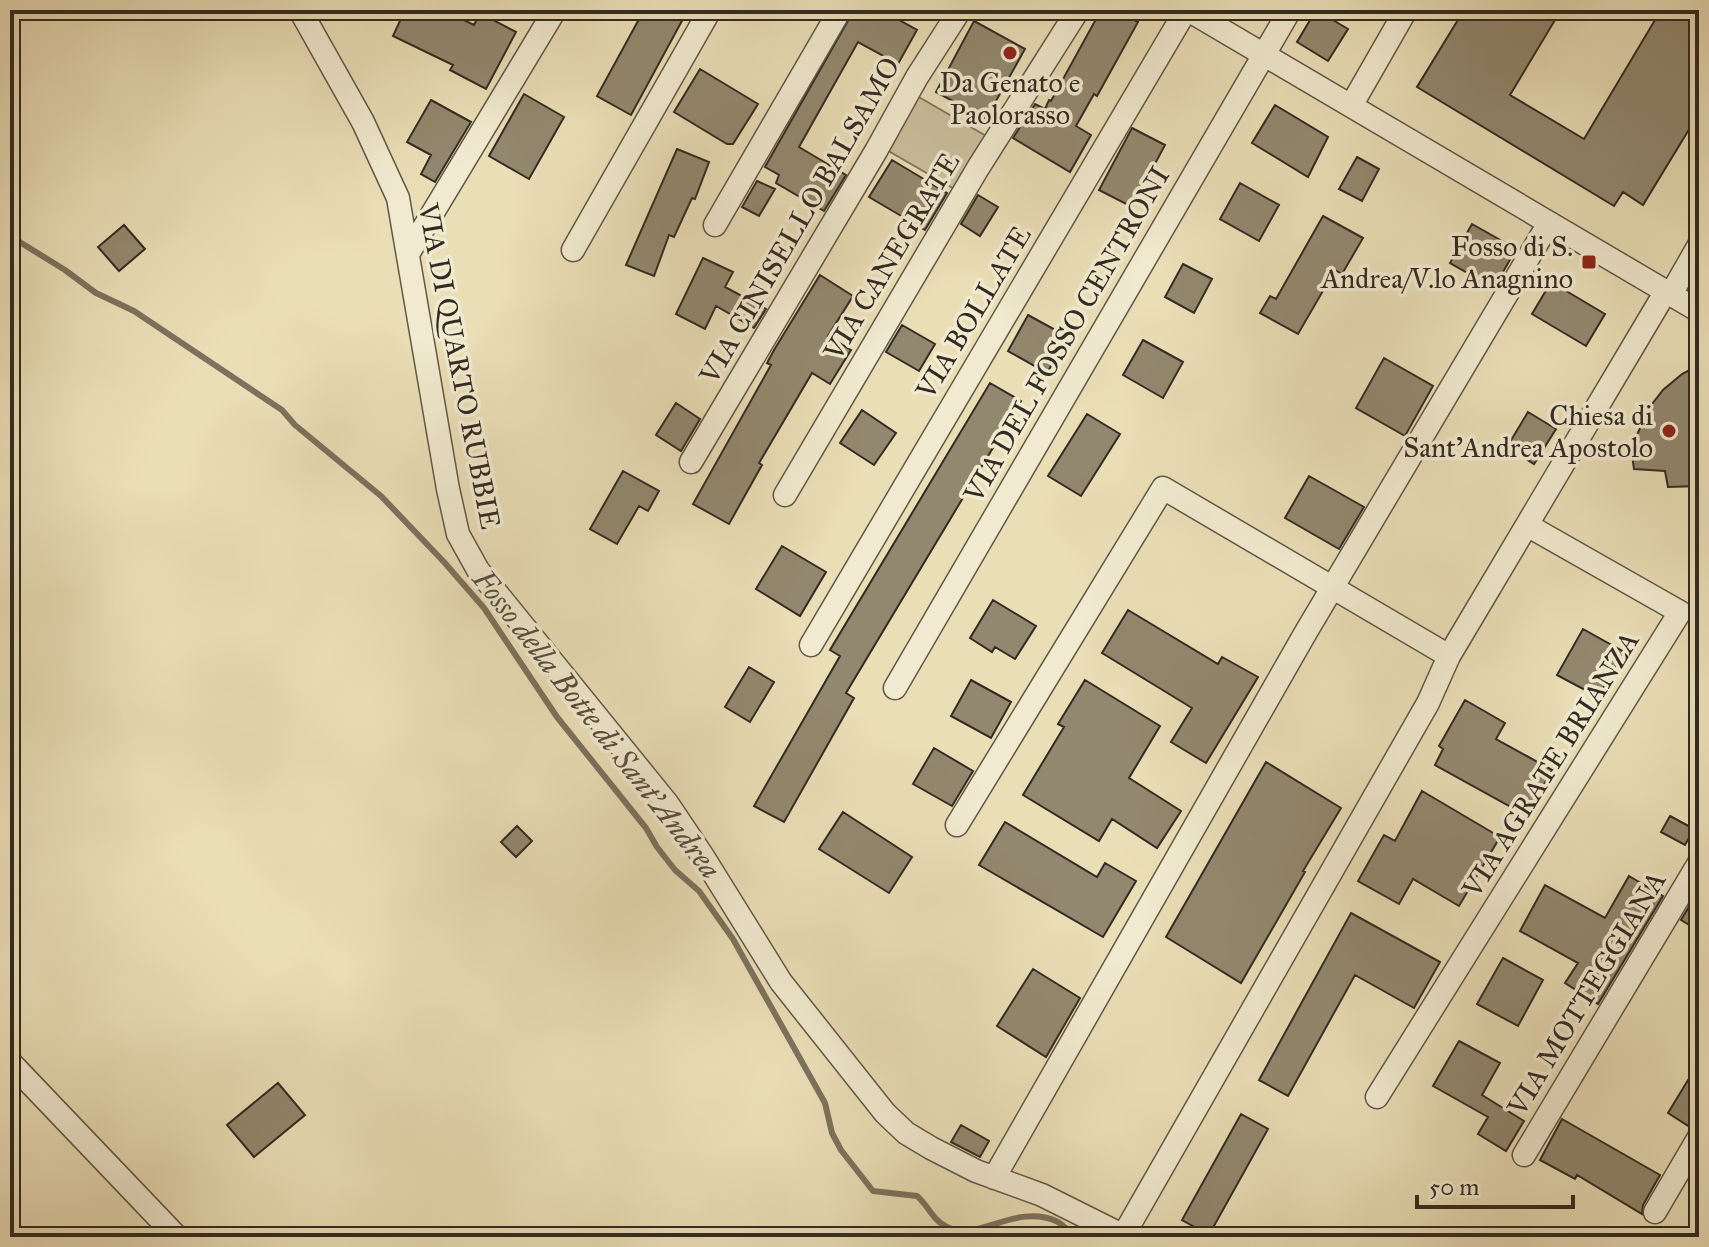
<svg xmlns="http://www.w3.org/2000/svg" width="1709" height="1247" font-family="'IM FELL Great Primer',serif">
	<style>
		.green { fill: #cbc09e; stroke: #7f7660; stroke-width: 2 }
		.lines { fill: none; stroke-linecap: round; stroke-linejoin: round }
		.stream { stroke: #7c725d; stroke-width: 6 }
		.building { fill: #92886f; stroke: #332b22; stroke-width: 2 }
		.minor-casing { stroke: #615847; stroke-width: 25 }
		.minor { stroke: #f1ead0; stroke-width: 22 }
		.poi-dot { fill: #8f2418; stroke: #f1ead0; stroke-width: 3 }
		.labels { text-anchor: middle; stroke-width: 7; stroke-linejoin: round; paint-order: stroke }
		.poi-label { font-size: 28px; fill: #332b22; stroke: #f1ead0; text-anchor: end }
		.street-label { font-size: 28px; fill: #332b22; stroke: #f1ead0 }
		.water-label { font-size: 30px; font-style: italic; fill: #574e3f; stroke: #f1ead0 }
	</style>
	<rect width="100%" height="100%" fill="#eadeb7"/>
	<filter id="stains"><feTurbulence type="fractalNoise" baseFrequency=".0025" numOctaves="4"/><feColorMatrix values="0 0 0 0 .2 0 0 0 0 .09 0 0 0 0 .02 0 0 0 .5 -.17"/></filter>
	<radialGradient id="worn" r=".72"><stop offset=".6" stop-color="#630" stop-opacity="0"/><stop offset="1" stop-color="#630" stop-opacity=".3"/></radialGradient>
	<path class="green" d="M917 96 988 137 956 190 885 149Z"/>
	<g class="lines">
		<path class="stream" d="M10 236 65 270 96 293 134 311 282 410 295 425 381 496 444 562 484 608 557 717 646 828 657 847 675 870 699 891 733 939 825 1103 832 1133 841 1150 873 1191 917 1196C928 1205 933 1221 947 1227 978 1242 1016 1203 1056 1221 1063 1224 1069 1232 1075 1237"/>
	</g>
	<path class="building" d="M405 10H443L474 25 480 13 516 32 486 89 450 70 453 65 393 36Z
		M644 10H666L683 19 631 115 597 96Z
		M854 10H881L917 30 898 64 858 42 799 147 846 175 824 211 776 183 779 175 765 167Z
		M1101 10H1115L1138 22 1097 96 1094 94 1076 126 1091 135 1070 172 1013 138 1035 104 1045 109 1049 100 1051 101Z
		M1316 10 1348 29 1328 61 1297 42Z
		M1464 10H1561L1510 95 1584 139 1661 10H1699V113L1643 205 1623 192 1614 206 1417 87Z
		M974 21 1025 49 986 119 936 92Z
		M700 69 758 104 733 144H727L674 112Z
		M524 94 564 117 529 179 489 156Z
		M431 100 471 122 435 182 421 174 431 155 407 142Z
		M1275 105 1328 137 1308 177 1252 143Z
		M1132 128 1165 145 1132 207 1099 190Z
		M677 149 709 162 695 199 692 198 674 237 669 235 654 276 626 265Z
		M1357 157 1379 169 1362 201 1339 189Z
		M892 160 947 193 925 230 869 197Z
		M757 181 775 189 759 216 742 207Z
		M1240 183 1279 205 1259 241 1220 219Z
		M978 195 998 207 980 236 961 224Z
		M1323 216 1363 238 1342 274 1335 270 1298 334 1260 313 1270 296 1276 299Z
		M1472 224 1516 249 1494 288 1450 263Z
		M124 225 145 249 119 271 98 247Z
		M703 258 733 272 725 287 766 309 754 328 716 306 705 329 676 314Z
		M1183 264 1212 279 1194 313 1165 297Z
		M820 275 853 296 828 336 851 350 830 384 812 373 759 463 762 465 729 524 693 504 771 365 767 363 774 350Z
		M1551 282 1605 314 1586 346 1532 314Z
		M1028 315 1068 337 1047 373 1008 351Z
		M902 325 935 344 919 371 886 352Z
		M1143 340 1183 362 1163 398 1123 375Z
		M1384 358 1433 386 1405 436 1356 408Z
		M1699 365V486L1668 487 1665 471 1634 469 1632 455 1636 437 1649 408 1663 390 1682 374Z
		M990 383 1021 401 846 693 854 698 784 822 754 806 840 656 830 650Z
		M676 403 700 419 681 451 656 435Z
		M862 410 896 433 874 465 840 443Z
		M1528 412 1556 429 1534 464 1507 447Z
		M1087 414 1120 434 1081 496 1048 476Z
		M623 471 659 491 648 511 639 506 617 544 590 529Z
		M1309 476 1364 507 1339 549 1285 518Z
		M782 546 826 572 800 616 756 589Z
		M993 600 1036 626 1015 659 995 647 992 652 970 638Z
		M1128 610 1218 664 1222 657 1258 677 1206 763 1171 742 1192 708 1102 653Z
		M1583 629 1624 652 1598 697 1557 675Z
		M749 667 774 682 750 722 725 707Z
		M971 680 1011 702 991 738 951 716Z
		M1085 680 1160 726 1129 778 1181 811 1157 848 1112 819 1099 841 1023 795 1064 727 1058 724Z
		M1465 700 1505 723 1496 739 1552 770 1527 816 1435 765 1443 749 1439 746Z
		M934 748 973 771 952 806 913 784Z
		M1266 762 1341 808 1303 871 1305 872 1241 983 1166 937Z
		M1422 791 1500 837 1459 906 1413 879 1399 904 1358 881 1384 835 1395 841Z
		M843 812 912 857 889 893 819 849Z
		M1670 816 1694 829 1685 845 1661 832Z
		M1005 822 1097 877 1105 863 1136 881 1103 937 979 865Z
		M517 826 532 841 516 857 501 842Z
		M1629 876 1663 896 1598 1004 1565 983 1578 963 1520 931 1545 885 1605 918Z
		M1699 890V931L1681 920Z
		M1351 913 1440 962 1414 1008 1355 975 1288 1096 1259 1080Z
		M1503 958 1543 980 1518 1026 1477 1004Z
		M1033 969 1080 998 1046 1057 997 1026Z
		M1459 1041 1500 1063 1482 1095 1524 1121 1506 1151 1478 1134 1488 1117 1433 1086Z
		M1699 1062V1123L1690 1127 1668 1113Z
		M278 1083 305 1115 254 1157 227 1125Z
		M1241 1114 1268 1129 1209 1235 1182 1220Z
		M1562 1119 1660 1175 1643 1205 1642 1214 1577 1175 1575 1179 1540 1160Z
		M961 1125 989 1141 980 1157 951 1142Z"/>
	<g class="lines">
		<g class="minor-casing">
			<path id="minor" d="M300 10 363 122 398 198 448 489 458 534 478 570 667 803 704 858 781 982 885 1113 906 1133 931 1148 976 1171 1042 1195 1126 1237
				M1188 10 1699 311
				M1351 106 1406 10
				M715 225 840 10
				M573 250 710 10
				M408 254 555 10
				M1671 294 1699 245
				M691 462 876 151 917 77 960 10
				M785 495 978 168 1078 10
				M811 645 1186 10
				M1449 656 1666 291
				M895 688 1290 10
				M957 825 1163 488 1449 656 1428 703 1123 1236
				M10 1062 177 1237
				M1377 1097 1680 612 1527 525
				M1524 1155 1699 863
				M994 1178 1306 632 1549 223
				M1655 1212 1699 1137"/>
		</g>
		<use href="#minor" class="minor"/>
	</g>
	<g class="poi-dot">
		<circle cx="1010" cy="53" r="8"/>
		<rect x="1581" y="254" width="16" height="16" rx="4"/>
		<circle cx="1669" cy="431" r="8"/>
	</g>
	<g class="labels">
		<g class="poi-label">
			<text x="1010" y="92" text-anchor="middle">Da Genato e<tspan x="1010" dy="32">Paolorasso</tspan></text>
			<text x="1573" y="256">Fosso di S.<tspan x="1573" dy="32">Andrea/V.lo Anagnino</tspan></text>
			<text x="1653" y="425">Chiesa di<tspan x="1653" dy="32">Sant'Andrea Apostolo</tspan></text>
		</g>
		<g class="street-label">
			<text transform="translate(799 220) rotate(-60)" y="10">VIA CINISELLO BALSAMO</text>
			<text transform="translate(891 256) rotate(-59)" y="10">VIA CANEGRATE</text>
			<text transform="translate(973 312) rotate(-59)" y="10">VIA BOLLATE</text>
			<text transform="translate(1066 334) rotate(-60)" y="10">VIA DEL FOSSO CENTRONI</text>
			<text transform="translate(460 366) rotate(79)" y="10">VIA DI QUARTO RUBBIE</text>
			<text transform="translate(1550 764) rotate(-58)" y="10">VIA AGRATE BRIANZA</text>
			<text transform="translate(1586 993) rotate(-59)" y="10">VIA MOTTEGGIANA</text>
		</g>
		<g class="water-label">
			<text transform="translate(597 724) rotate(52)" y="10">Fosso della Botte di Sant'Andrea</text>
		</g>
	</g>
	<rect width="1709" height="1247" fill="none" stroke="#eadeb7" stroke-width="40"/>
	<rect x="12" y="12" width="1685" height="1223" fill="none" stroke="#332b22" stroke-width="4"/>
	<rect x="20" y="20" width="1669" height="1207" fill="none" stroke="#332b22" stroke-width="2"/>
	<path d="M1417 1195v12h156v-12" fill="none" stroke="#332b22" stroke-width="4"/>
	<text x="1429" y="1195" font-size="24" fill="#332b22" stroke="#f1ead0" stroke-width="6" paint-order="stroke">50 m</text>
	<rect width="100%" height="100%" filter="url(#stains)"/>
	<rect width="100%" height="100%" fill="url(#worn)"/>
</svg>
